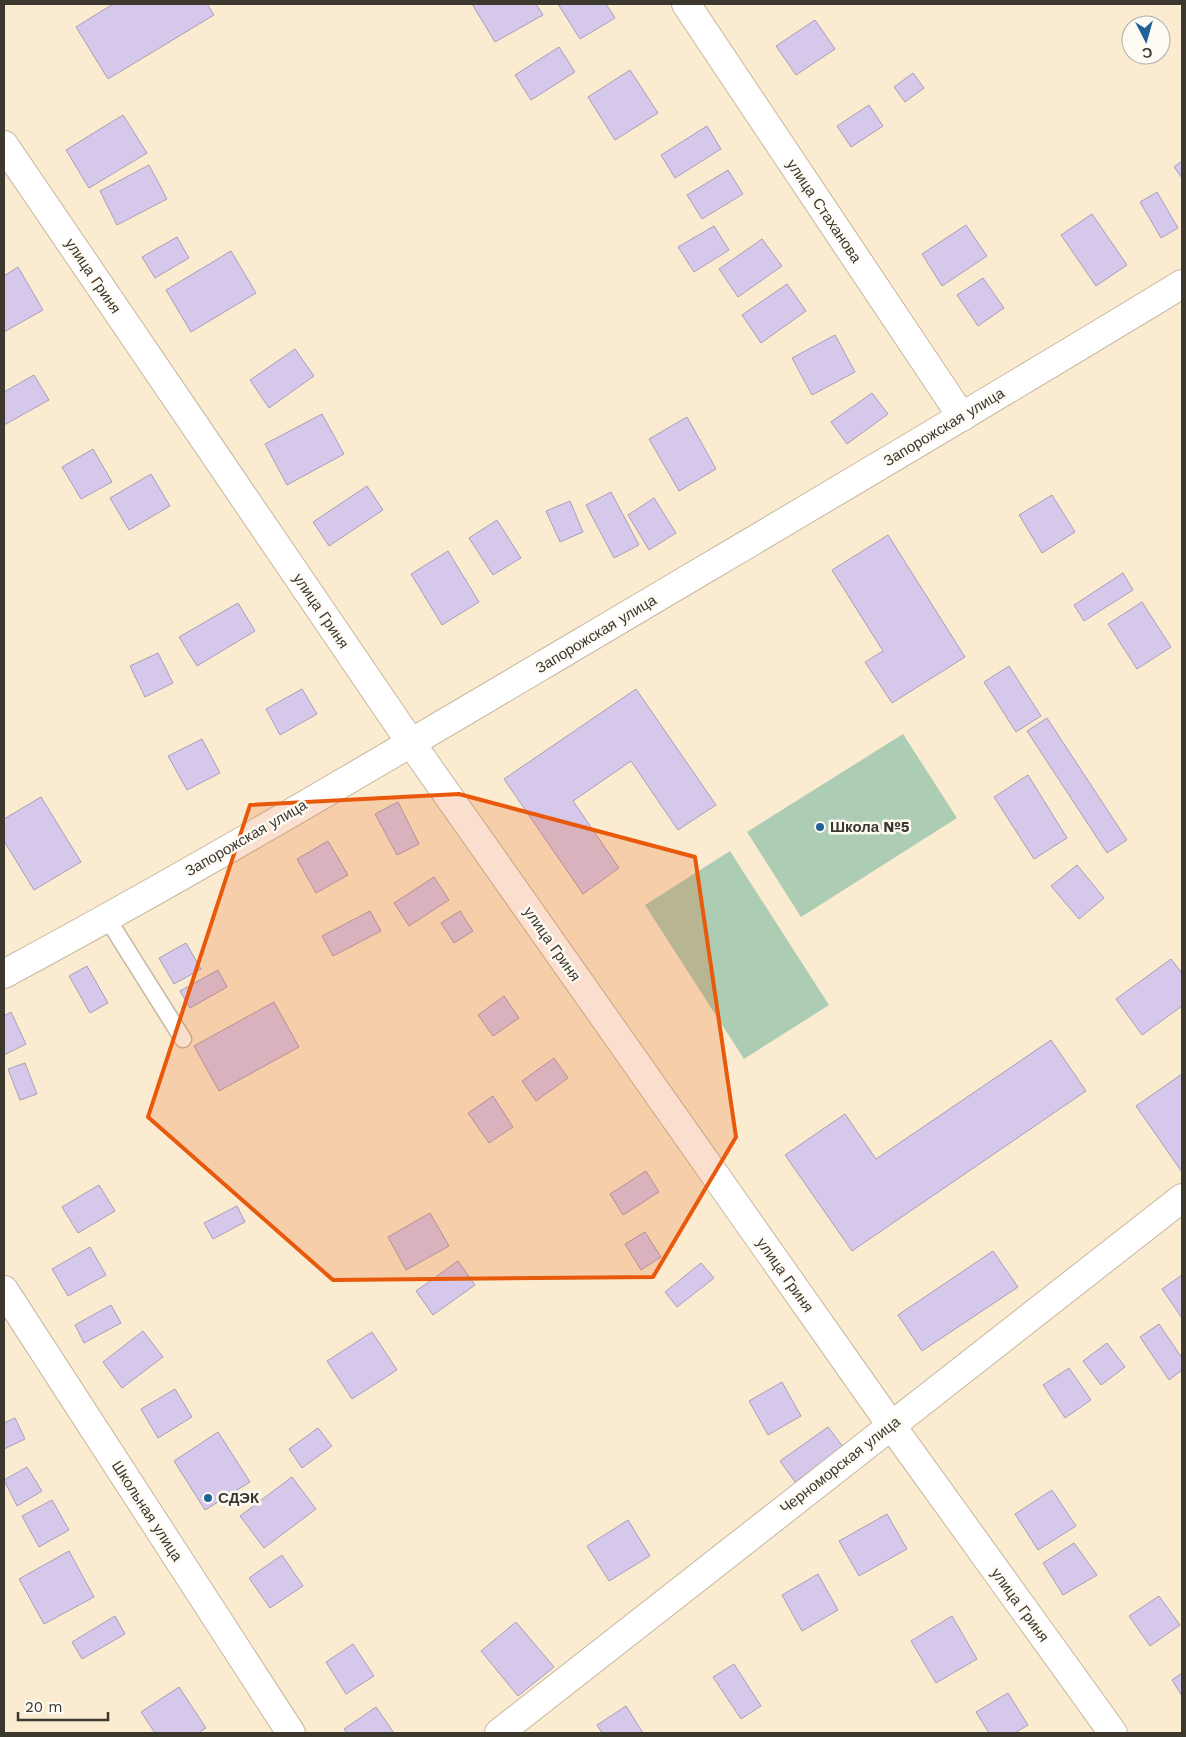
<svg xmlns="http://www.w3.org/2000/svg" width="1186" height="1737" font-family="'Work Sans',sans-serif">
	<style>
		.green { fill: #acccb4 }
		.building { fill: #d6c8ea; stroke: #a89eb7 }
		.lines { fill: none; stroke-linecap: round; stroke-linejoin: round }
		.lane-casing { stroke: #c6b79e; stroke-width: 19 }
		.street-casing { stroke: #c6b79e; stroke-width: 30 }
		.secondary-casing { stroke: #c6b79e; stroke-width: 30 }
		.lane { stroke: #fff; stroke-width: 16 }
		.street { stroke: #fff; stroke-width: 28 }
		.secondary { stroke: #fff; stroke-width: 28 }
		.marked { fill: #e8590c; fill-opacity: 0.2; stroke: #e8590c; stroke-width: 4; stroke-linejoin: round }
		.poi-dot { fill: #1f6297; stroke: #fefbf5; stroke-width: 2 }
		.labels { text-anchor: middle; stroke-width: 5; stroke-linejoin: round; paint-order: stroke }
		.street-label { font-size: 15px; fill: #3d382d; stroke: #fefbf5 }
		.poi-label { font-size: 15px; font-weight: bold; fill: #3d382d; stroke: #fefbf5; text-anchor: start }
	</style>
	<rect width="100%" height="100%" fill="#fbecd1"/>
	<path class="green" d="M903 734 957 818 801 917 747 832Z
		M730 851 829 1005 744 1059 645 905Z"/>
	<path class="building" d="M113 4H207L214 15 108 79 76 27Z
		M472 4H536L543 15 495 42Z
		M558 4H606L615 18 580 39Z
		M815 20 835 49 796 75 776 46Z
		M559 47 575 72 531 100 515 75Z
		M630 70 658 113 615 140 588 97Z
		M913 73 924 88 905 102 894 87Z
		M869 105 883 126 851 147 837 126Z
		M123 115 147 153 89 188 66 150Z
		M707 126 721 149 675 178 661 155Z
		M1182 161V178L1174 167Z
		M149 165 167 199 117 225 100 191Z
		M728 170 743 194 702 219 687 195Z
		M1157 192 1178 228 1161 238 1140 202Z
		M1092 214 1127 265 1096 286 1061 235Z
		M966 225 987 256 942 286 922 254Z
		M714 226 729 250 694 272 678 247Z
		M177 237 189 258 155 278 142 257Z
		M762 239 782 266 738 297 719 269Z
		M231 251 256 293 191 332 166 290Z
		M18 267 43 310 4 332V276Z
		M983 278 1004 308 978 326 957 295Z
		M787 284 806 311 761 343 742 315Z
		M835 335 855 372 812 395 792 358Z
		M295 349 314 376 269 408 250 380Z
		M34 375 49 400 4 425V392Z
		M872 393 888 414 847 444 831 422Z
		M322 414 344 454 287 485 265 444Z
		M687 417 716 469 679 491 649 439Z
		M93 449 112 482 81 499 62 467Z
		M151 474 170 506 129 530 110 498Z
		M367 486 383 510 329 546 313 522Z
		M611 492 639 545 614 558 586 505Z
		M1052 495 1075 532 1042 553 1019 515Z
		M654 498 676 533 649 550 628 515Z
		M570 501 583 532 560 542 546 511Z
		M497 520 521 558 493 575 469 538Z
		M888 535 965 657 892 703 865 662 883 651 832 570Z
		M448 551 479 602 442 625 411 574Z
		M1123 573 1133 590 1084 621 1074 605Z
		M1142 602 1171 647 1137 669 1108 624Z
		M238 603 255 631 197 666 179 637Z
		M158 653 173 683 145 697 130 666Z
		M1009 666 1041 716 1016 732 984 682Z
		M302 689 317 714 280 735 266 709Z
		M636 689 716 805 678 830 631 761 573 801 619 868 583 894 504 779Z
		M1047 718 1127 840 1107 853 1027 731Z
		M202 739 220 773 187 790 168 756Z
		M1028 775 1067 838 1034 859 994 797Z
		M41 797 81 862 34 890 4 841V819Z
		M398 802 419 844 397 855 375 814Z
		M328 841 348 875 316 893 297 859Z
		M1077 865 1104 898 1079 919 1051 886Z
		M434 877 449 900 409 926 394 903Z
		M370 911 381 931 333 956 322 936Z
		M460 911 473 931 454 943 441 923Z
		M186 943 201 969 174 984 159 958Z
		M1171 959 1182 973V1006L1142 1035 1116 999Z
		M87 966 108 1003 90 1013 69 976Z
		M218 970 227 987 190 1008 180 991Z
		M504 996 519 1018 493 1036 478 1015Z
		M274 1002 299 1047 219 1091 194 1046Z
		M11 1012 26 1044 4 1055V1016Z
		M1051 1040 1086 1091 852 1251 785 1155 845 1114 876 1159Z
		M554 1058 568 1078 536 1101 522 1081Z
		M25 1063 37 1094 20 1100 8 1069Z
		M1182 1074V1172L1136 1106Z
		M493 1096 513 1127 489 1143 468 1113Z
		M646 1171 659 1192 623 1215 610 1194Z
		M99 1185 115 1211 78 1233 62 1207Z
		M237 1206 245 1222 213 1239 204 1223Z
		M430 1213 449 1246 406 1270 388 1237Z
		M645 1232 661 1257 641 1270 625 1244Z
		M90 1247 106 1275 68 1296 52 1269Z
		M993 1251 1018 1287 922 1351 898 1315Z
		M458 1261 475 1285 433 1315 416 1291Z
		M701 1263 714 1278 677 1307 665 1292Z
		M1182 1275V1318L1162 1289Z
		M111 1305 121 1323 84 1343 75 1325Z
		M1159 1324 1182 1358V1370L1169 1380 1140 1337Z
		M143 1331 163 1357 122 1388 103 1362Z
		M372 1332 397 1370 352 1399 327 1361Z
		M1107 1343 1125 1367 1101 1385 1083 1361Z
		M1069 1368 1091 1400 1065 1418 1043 1385Z
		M782 1382 801 1416 768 1435 749 1401Z
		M175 1389 192 1417 158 1438 141 1409Z
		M15 1418 25 1439 4 1449V1423Z
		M828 1427 843 1447 795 1482 780 1461Z
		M318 1428 332 1446 302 1468 289 1449Z
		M218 1432 250 1482 205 1510 174 1461Z
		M27 1467 42 1491 17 1506 4 1480Z
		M292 1477 316 1509 264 1548 240 1516Z
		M1052 1490 1076 1526 1038 1550 1015 1514Z
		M52 1500 69 1530 39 1547 22 1516Z
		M887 1514 907 1549 859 1576 839 1541Z
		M628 1520 650 1556 609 1581 587 1546Z
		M1074 1543 1097 1575 1063 1595 1043 1563Z
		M69 1551 94 1597 44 1624 19 1579Z
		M282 1555 303 1586 270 1608 249 1578Z
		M818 1574 838 1610 802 1631 782 1595Z
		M1159 1596 1180 1625 1150 1646 1129 1616Z
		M115 1616 125 1634 82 1659 72 1642Z
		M952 1616 977 1659 936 1683 911 1641Z
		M516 1622 554 1667 518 1696 481 1651Z
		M353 1644 374 1676 346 1694 326 1662Z
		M734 1664 761 1706 741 1719 713 1677Z
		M1182 1673V1696L1172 1680Z
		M179 1687 206 1728 198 1733H155L141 1712Z
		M1008 1693 1028 1725 1015 1733H989L976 1712Z
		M626 1706 643 1733H602L597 1725Z
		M376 1707 394 1733H347L344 1729Z"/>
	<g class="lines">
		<g class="lane-casing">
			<path id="lane" d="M107 918 183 1039"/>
		</g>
		<g class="street-casing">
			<path id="street" d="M686 4 962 417
				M4 145 411 743 891 1425 1113 1733
				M499 1733 1182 1198"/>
		</g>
		<g class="secondary-casing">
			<path id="secondary" d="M4 974C201 868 394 753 587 639 786 521 985 404 1182 284
				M4 1290 291 1733"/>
		</g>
		<use href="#lane" class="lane"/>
		<use href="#street" class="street"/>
		<use href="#secondary" class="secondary"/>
	</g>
	<path class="marked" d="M459 794 695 857 736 1137 653 1277 333 1280 148 1117 250 805Z"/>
	<g class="poi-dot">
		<circle cx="820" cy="827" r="5"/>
		<circle cx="208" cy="1498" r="5"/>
	</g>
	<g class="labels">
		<g class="street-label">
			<text transform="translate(824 211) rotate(56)" y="5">улица Стаханова</text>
			<text transform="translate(93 276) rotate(56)" y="5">улица Гриня</text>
			<text transform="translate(944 427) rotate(-31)" y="5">Запорожская улица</text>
			<text transform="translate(321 611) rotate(56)" y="5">улица Гриня</text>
			<text transform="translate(596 634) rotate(-31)" y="5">Запорожская улица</text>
			<text transform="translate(246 838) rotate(-30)" y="5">Запорожская улица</text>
			<text transform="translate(552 944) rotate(55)" y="5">улица Гриня</text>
			<text transform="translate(785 1275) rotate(55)" y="5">улица Гриня</text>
			<text transform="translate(840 1465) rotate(-38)" y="5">Черноморская улица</text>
			<text transform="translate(147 1511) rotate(57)" y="5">Школьная улица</text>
			<text transform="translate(1020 1605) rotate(54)" y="5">улица Гриня</text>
		</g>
		<g class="poi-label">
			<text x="830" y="832">Школа №5</text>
			<text x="218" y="1503">СДЭК</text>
		</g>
	</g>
	<rect width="1186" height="1737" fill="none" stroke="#3d382d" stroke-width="10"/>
	<g transform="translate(1146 40) rotate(174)"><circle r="24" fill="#fefbf5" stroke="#b1ada5"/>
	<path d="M0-4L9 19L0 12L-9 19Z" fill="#1f6297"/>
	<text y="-8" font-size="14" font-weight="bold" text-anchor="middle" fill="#3d382d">С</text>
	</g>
	<path d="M18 1712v8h90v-8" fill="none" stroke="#3d382d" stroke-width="2.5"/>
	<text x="25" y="1712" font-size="15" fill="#3d382d" stroke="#fefbf5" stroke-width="4" paint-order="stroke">20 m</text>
</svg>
